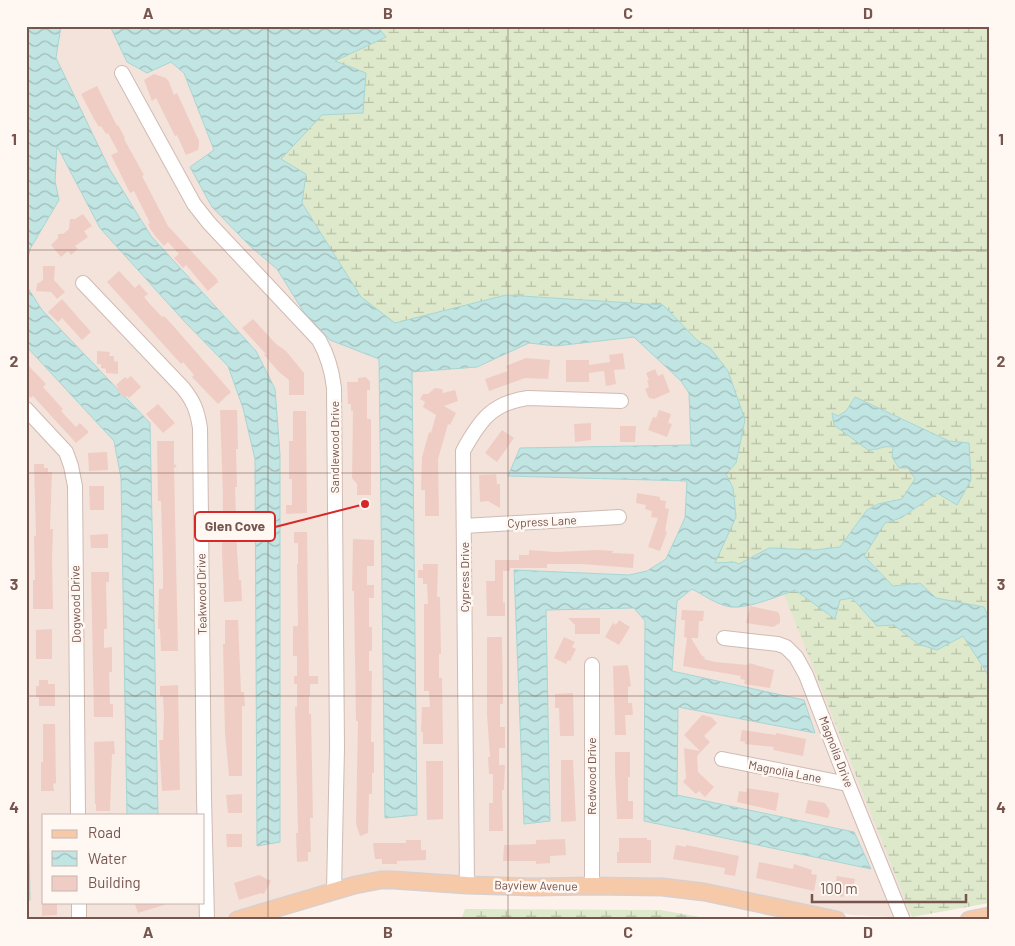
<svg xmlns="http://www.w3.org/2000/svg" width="1015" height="946" font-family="Barlow,sans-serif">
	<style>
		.residential { fill: #f3e3da; fill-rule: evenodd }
		.wetland { fill: url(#wetland-marsh) }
		.water { fill: url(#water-waves); stroke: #a7d6d4 }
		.building { fill: #f0cdc4 }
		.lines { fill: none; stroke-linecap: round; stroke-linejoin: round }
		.minor-casing { stroke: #d0bbb3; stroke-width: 16 }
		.major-casing { stroke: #d9cfce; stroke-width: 19 }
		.minor { stroke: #fff; stroke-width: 14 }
		.major { stroke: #f6c9a9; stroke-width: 16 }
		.grid { fill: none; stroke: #76554f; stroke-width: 1; stroke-opacity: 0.55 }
		.labels { text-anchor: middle; stroke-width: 5; stroke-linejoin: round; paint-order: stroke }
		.street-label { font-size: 12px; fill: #76554f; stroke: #fef7f2 }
		.leader { fill: none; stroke: #d62828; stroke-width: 2 }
		.callout-dot { fill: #d62828; stroke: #fef7f2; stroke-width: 2 }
		.callout { fill: #fef7f2; stroke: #d62828; stroke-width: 2 }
		.callout-label { font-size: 14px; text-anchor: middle; font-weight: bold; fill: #76554f }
		.neatline { fill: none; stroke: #76554f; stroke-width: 2 }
		.grid-label { font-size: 16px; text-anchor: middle; font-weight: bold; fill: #76554f }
	</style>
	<defs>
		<pattern id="wetland-marsh" width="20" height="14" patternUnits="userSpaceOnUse" patternTransform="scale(1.25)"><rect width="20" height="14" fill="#dde9ca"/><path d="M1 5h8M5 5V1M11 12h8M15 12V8" fill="none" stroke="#b8c0a6"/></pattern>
		<pattern id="water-waves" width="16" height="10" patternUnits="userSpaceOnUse" patternTransform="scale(1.25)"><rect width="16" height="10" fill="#c0e5e3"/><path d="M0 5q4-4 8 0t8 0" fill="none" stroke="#a1bcba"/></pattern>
	</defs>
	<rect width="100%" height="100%" fill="#fcf2eb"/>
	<path class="residential" d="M45 26H178L698 373 912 915 892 917 852 915 711 885 635 879 396 878 328 885 216 920H26V166ZM44 815H204V902H44Z"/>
	<path class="wetland" d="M377 26H989V619L984 607 936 598 920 583 893 586 864 556 885 523 901 518 937 493 957 505 969 443 950 441 855 397 846 411 838 416 832 413 873 451 883 446 893 447 892 457 899 468H908L915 480 902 499 878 504 867 510 840 547 814 550 769 548 738 564 734 562 714 563 736 517 733 489 726 474 745 420 710 348 698 341 663 305 506 295 395 323 361 297 302 202 306 174 281 159 322 115 334 61 386 37Z
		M795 590 835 619 840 600 852 598 877 626 894 625 918 644 937 650 963 636 989 676V903L912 917 784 594Z
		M465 909 660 910 718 920H461Z"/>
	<path class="water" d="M26 26H61L56 58 110 170 151 236 256 351 275 389 280 455V842L257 846 255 459 243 408 228 366 184 321 100 228 57 146 55 181 59 200 30 249 26 267Z
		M110 26H377L386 37 335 61 366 73 363 113 322 115 281 159 306 174 302 203 361 297 395 323 506 295 663 305 698 341 710 348 728 371 745 420 736 463 726 474 733 488 736 517 715 563 734 562 739 564 769 548 814 550 840 547 867 510 878 504 902 499 915 479 908 468H899L892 457 893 447C882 445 877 451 868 450L834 425 832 413 838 416 846 411 855 397 949 441 969 443 971 480 957 505 937 493 901 518 885 523 864 556 893 586 920 583 936 598 984 607 989 619V676L963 636 937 650 918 644 894 625 877 626 852 598 840 600 835 619 795 590C779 596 747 609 731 607 717 605 704 595 692 589L677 601 672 671 804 700 815 733 678 707 677 795 854 832 871 869 644 821 645 621 634 608 546 610 550 821 524 824 514 570 629 575 647 571 666 559 685 518 687 481 508 476 520 448 691 445 689 393 681 381 634 337 556 346 529 343 477 367 412 372 417 815 385 818 379 359 330 340 303 311 277 269 250 246 212 207 190 167 214 150 184 73 171 62 147 73 127 62Z
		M26 285 42 310 150 423 158 815H127L121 478 114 441 26 346Z
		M26 696 30 900 26 901Z"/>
	<path class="building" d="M154 74 166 78 169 82 174 95 177 93 199 141V145L198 150 186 155 177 135 175 136 156 98 152 101 144 80Z
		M97 86 117 126 118 125 125 138 124 139 144 175 142 176 168 226 217 279 218 282 208 291 186 265 183 268 174 258 179 254 168 242 164 246 157 238 151 230 148 224 150 223 134 191 130 193 111 155 118 152 108 133 106 134 101 126 99 127 94 119 81 94Z
		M83 214 92 226 84 231 88 237 75 246 78 249 71 255 68 251 61 257 51 245 58 238V234H63L69 229 70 219H75Z
		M43 266H55L54 280 65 292 57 299 51 292 36 291 37 284 43 280Z
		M119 271 135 288 139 284 148 294 144 297 149 303 162 317 164 316 169 321 231 392 218 404 192 377 194 375 183 362 181 364 107 282Z
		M62 299 91 332 82 340 62 318 58 322 48 312Z
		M253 319 276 344 286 351 304 373V395H289V380L279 372 264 355 266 354 242 328Z
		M97 351 110 352 109 356H114V361L118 362V374L106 373V369L101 368V364H97Z
		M623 353 625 369 614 370 616 384 606 386 604 371 589 373V382H566V360H589V365L610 362 609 355Z
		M526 358 550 360 548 379 525 378 489 391 485 379 508 371 506 366Z
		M26 363 46 384 43 387 63 409 61 411 76 427 80 423 89 432 76 443 33 396 31 398 26 392Z
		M655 369 658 376 663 374 670 392 654 399 649 398 645 389 649 387 647 380H649L646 373Z
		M131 376 141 387 129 398 127 396 124 398 116 389 118 387 116 385 125 377 127 379Z
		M366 377 370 382V390H367V419H371V495H357V484L352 478 353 411H351V404H348L347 382H358V378Z
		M435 388 442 389 443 393 455 390 458 401 444 406 456 413 450 425 448 424 438 459 439 516H425V490H421L422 457 429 432 431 433 436 415 423 407 425 402 420 399 423 394H428Z
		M158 404 175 423 163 433 146 414Z
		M220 410H237L238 449H236L237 487H235L237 551 239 580H241L242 601 224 602 222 552 223 496Z
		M659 410 671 414 668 423 672 424 667 437 648 430 653 417 656 418Z
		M293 411H306L307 513 286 514V505H292V479H289V441H293Z
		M591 423V440L575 442 574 424Z
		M620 426H636L635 442H620Z
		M502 430 514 438 497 462 485 453Z
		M157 441H174V464L177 466 174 468 178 651H161L160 629H158L159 589H163V571L161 501H158Z
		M107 452 108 470 89 471 88 453Z
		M34 464H44V468H48V472H52L50 529H53L52 558 53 609H33V580H35L34 536H36Z
		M496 474 497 484H500V508L488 501 480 502 479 475Z
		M89 486H104V510H90Z
		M637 493 660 497V500L666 501 665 508 669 509 665 531 667 532 660 551 648 547 658 518 651 517 652 511 645 509 646 505 636 503Z
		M294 532H307L309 676H318V684H310V696H309V714H311L313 818H310L311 852H308V861L297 862 296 833H298L295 707H297V684H294V676H297V656H293V626H298L297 564H298V543H294Z
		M108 534V548H91L90 535Z
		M353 539 374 540V566H367V585H374V598H369V627H372V651H369V671H372L371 742H374V773H372V794H369L368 833 360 836 356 824 358 721H356L354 598V591H352Z
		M529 550 556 552 598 550 613 551 612 553 634 554 633 568 582 564H547V568H510V571H503V603H505V616H487L486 581H495V560H519V555H529Z
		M423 564H438L437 597H440L441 654H439V678H442L443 744H423V732H421L422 707H430L429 691H424V604H428L427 584H423V578H418V570H423Z
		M91 572H109V582H106L107 629H104V648L112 647V672H109L110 704H113V717H94Z
		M750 606 778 612 780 616V623L773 627 746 623Z
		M682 610 704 611 703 621H699L698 638H691L702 656 705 657 704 659 715 662 748 665 749 663 774 670 770 688 744 684 745 680 740 679 741 676 683 666 687 638 684 637 685 620H681Z
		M568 618H600V634H575V625Z
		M225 620H238L241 692H244L245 706H242V776H229L225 733 223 644H225Z
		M619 620 630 627 619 645 605 637 613 623 616 625Z
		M52 629V659H36V630Z
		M487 637H502L503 704H500V727H505V748H499V765H505L504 790H502L503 831H489V803H493V774H489L488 757H490L487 715Z
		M564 637 575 642 572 647 576 649 570 661 568 660 566 664 554 658Z
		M628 665 631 686 628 687V703H632L633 715H625L626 735H615L613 666Z
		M39 680H48V684H55V706H39V697H36V686H39Z
		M178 685 180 790 162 791 159 740H163L164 716 163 696H160V686Z
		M573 693 574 736H560L559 708H555V694Z
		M702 715 711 717 717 723 704 736 710 742 697 756 698 772 714 787 705 797 699 791 696 794 683 782 686 778 684 748 700 751 684 735Z
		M43 724H55L56 783 53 784 54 791H41V762H43Z
		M742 730 776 735V733L806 739 803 756 773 750 774 747 745 744V742L740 741Z
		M114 741 115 754H112L110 811H96V804H95L94 742Z
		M615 752H630V777H628V801H633V819H617L615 771Z
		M561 760H573L576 821 561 822Z
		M426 761H443V819L427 820Z
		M747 788 779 793 776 811 737 802 739 791 746 792Z
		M242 794V813H228L226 795Z
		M808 800 825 803 830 811 828 818 805 813Z
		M226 834H242V847H227Z
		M619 838H647V840H651V863H617V852H619Z
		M565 839 566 855 550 856V863L536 864V861H503L504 845 536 844V840Z
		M406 840H421V850H426V860L397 861V864H382V859H375L373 843H406Z
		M676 845 686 847V845L739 856 735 876 724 874 725 868 673 859Z
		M759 862 793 869 794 864 812 870 811 874 817 875 814 891 756 878Z
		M259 875 271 881 264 894 261 893 239 900 234 883Z
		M837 876 855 879 853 887H857L855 895 844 893 843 897 833 895 834 891 831 890 832 883 835 884Z
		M42 902H57V915L42 916Z
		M134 902H167V904L138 913Z"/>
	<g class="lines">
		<g class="minor-casing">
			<path id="minor" d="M122 73 194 204 209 223 319 340C328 356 332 370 334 388L337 747 334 891
				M83 283 183 388C194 402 197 410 200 428L204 798 207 920
				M26 409 66 452 71 466 75 486 78 815
				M464 526 619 517
				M724 638 778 644 786 647 796 657 806 675 848 784 903 920
				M722 759 848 784
				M467 885 463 451C480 420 492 403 528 398L621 401
				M592 886V665
				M79 902V920"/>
		</g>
		<g class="major-casing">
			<path id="major" d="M237 920 355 885 381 880H393L467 885 534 887 592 886 662 887 704 892 837 920
				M969 920 989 916"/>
		</g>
		<use href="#minor" class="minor"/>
		<use href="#major" class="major"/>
	</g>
	<path class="grid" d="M268 26V920M508 26V920M748 26V920M26 250H989M26 473H989M26 696H989"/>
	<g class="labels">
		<g class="street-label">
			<text transform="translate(335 447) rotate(-90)" y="4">Sandlewood Drive</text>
			<text transform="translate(542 522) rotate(-3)" y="4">Cypress Lane</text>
			<text transform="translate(465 577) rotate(-90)" y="4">Cypress Drive</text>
			<text transform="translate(202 594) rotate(-91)" y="4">Teakwood Drive</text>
			<text transform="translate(76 604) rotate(-91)" y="4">Dogwood Drive</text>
			<text transform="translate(836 752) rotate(69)" y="4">Magnolia Drive</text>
			<text transform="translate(785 772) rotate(11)" y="4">Magnolia Lane</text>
			<text transform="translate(592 776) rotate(-90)" y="4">Redwood Drive</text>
			<text transform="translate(536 886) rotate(1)" y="4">Bayview Avenue</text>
		</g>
	</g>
	<path class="leader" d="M365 504L275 527"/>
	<circle class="callout-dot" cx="365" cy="504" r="5"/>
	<rect class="callout" x="195" y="512" width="80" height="29" rx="5"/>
	<g class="callout-label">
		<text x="235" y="531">Glen Cove</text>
	</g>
	<rect width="1015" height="946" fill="none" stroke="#fef7f2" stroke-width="55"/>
	<rect x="42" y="814" width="162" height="90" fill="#fef7f2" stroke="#c8b6b1"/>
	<rect x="52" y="830" width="25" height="8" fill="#f6c9a9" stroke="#c8b6b1"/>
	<text x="88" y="838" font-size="15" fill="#76554f">Road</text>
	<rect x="52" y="851" width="25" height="15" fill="url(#water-waves)" stroke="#c8b6b1"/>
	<text x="88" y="864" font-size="15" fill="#76554f">Water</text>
	<rect x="52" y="876" width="25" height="15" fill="#f0cdc4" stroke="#c8b6b1"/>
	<text x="88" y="888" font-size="15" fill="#76554f">Building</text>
	<path d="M812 894v8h154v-8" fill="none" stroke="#76554f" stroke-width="2.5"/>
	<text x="820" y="894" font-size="15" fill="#76554f" stroke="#fef7f2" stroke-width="4" paint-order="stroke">100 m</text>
	<rect x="28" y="28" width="960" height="890" class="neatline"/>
	<g class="grid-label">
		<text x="148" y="19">A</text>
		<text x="388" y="19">B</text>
		<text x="628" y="19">C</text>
		<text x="868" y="19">D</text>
		<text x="14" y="145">1</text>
		<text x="1001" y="145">1</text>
		<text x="14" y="367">2</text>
		<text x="1001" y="367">2</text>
		<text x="14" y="590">3</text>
		<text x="1001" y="590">3</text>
		<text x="14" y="813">4</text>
		<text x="1001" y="813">4</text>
		<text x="148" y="938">A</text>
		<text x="388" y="938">B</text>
		<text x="628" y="938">C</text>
		<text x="868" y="938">D</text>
	</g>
</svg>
